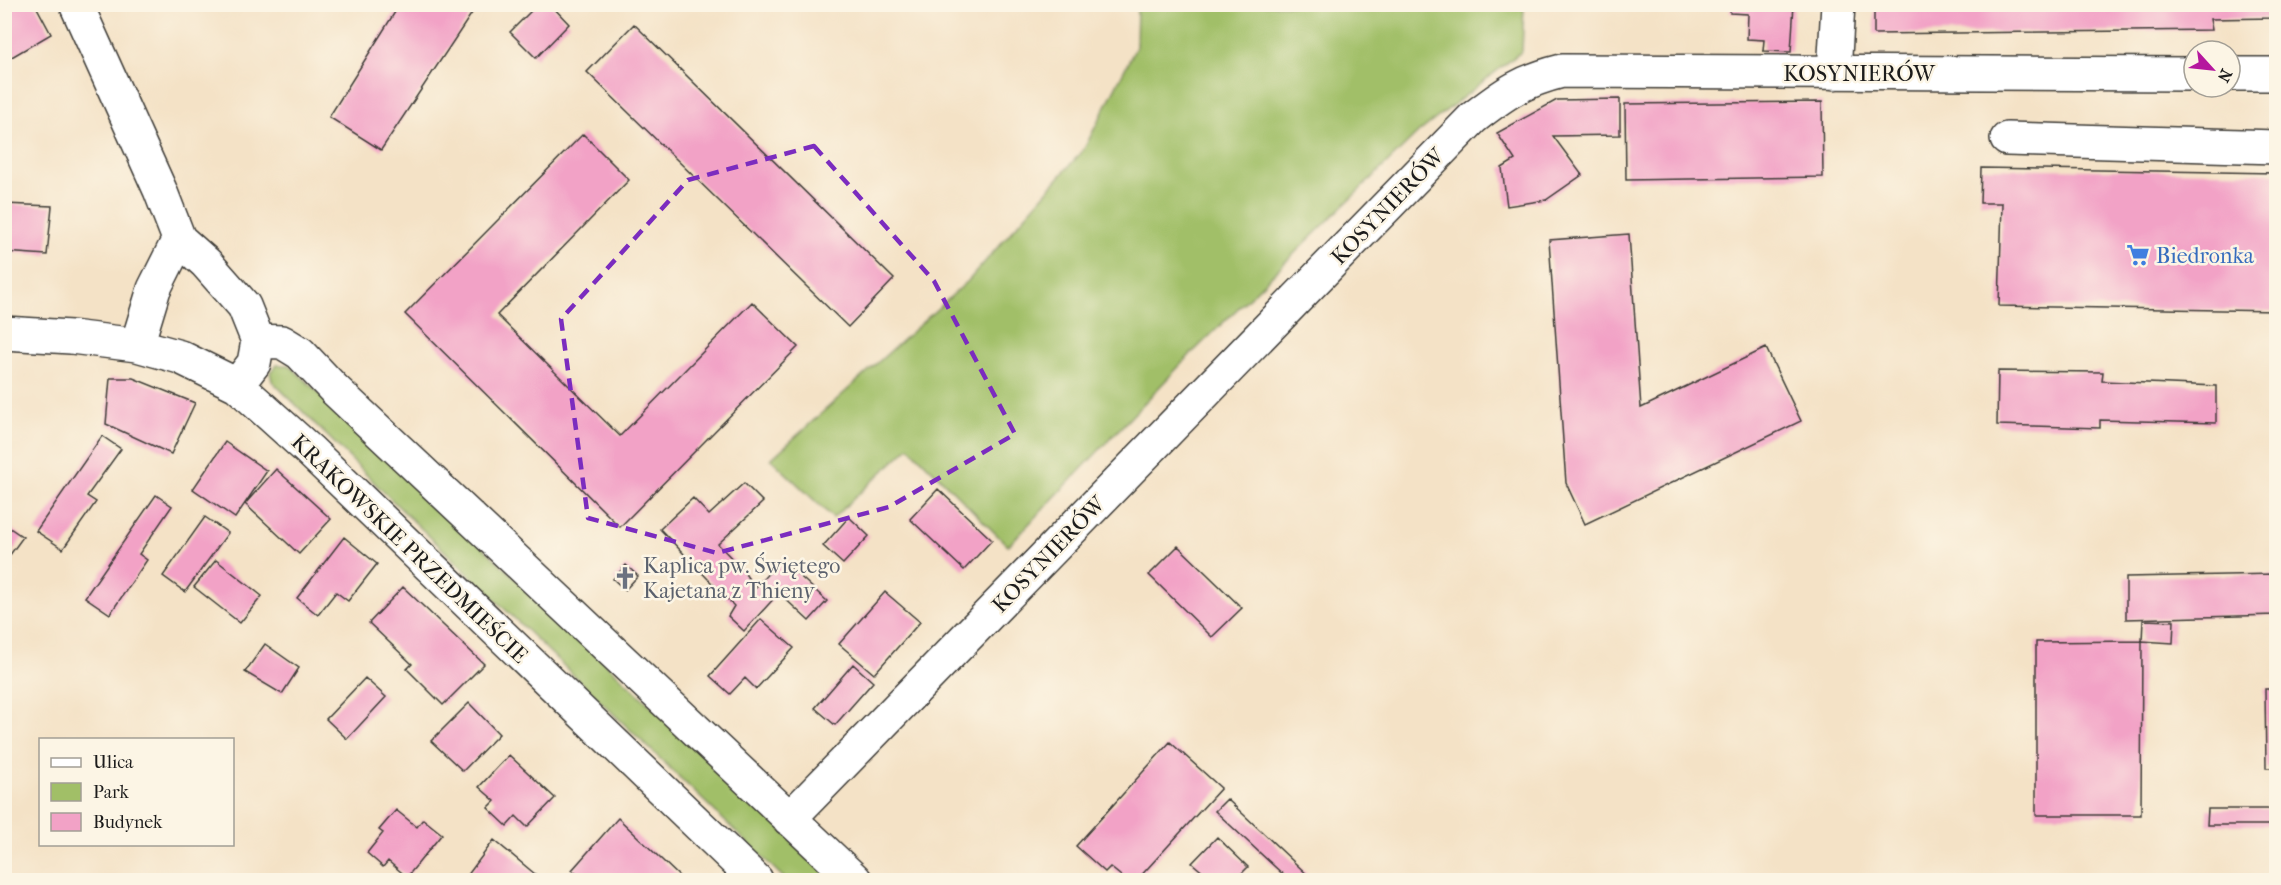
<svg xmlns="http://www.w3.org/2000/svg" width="2281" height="885" font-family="'IM FELL French Canon',serif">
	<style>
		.green { fill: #a1bf67; stroke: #5e6e42; stroke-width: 1.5 }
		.building { fill: #f2a2c6 }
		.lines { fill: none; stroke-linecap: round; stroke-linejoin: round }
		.minor-casing { stroke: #3c3a36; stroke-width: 36 }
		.minor { stroke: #fff; stroke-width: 33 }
		.marked { fill: none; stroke: #7b2cbf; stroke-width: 4.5; stroke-dasharray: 12 8; stroke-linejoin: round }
		.labels { text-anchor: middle; stroke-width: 5; stroke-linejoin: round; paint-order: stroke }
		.street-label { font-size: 22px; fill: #1c1c1c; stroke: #fcf5e5 }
		.shop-label { font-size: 22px; fill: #366cbe; stroke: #fcf5e5; text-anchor: start }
		.worship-label { font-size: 22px; fill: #5b616d; stroke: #fcf5e5; text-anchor: start }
	</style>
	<rect width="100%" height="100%" fill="#fcf5e5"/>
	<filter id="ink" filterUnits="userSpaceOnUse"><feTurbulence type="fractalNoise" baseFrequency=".0167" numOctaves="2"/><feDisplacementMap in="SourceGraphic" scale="12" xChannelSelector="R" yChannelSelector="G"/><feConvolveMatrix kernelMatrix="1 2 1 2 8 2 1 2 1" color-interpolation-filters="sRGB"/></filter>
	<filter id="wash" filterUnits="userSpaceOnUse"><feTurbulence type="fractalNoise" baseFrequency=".008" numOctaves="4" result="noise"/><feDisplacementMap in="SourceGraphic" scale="24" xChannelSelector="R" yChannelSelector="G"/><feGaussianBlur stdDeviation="1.35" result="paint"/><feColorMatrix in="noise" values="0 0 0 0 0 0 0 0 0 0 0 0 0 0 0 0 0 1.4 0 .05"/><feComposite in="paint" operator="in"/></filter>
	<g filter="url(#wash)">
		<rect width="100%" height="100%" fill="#f4e2c6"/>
		<path class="green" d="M1137 5H1524L1522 51 1419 132 1189 356 1008 546 909 447 833 518 771 459 968 281 1084 149 1136 47Z
			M277 365H289L836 880H786L404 512 272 381 270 372Z"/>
		<g id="blocks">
			<path class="building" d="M4 4H35L51 34 10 58 4 50Z
				M400 4H478L381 150 329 117Z
				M538 4H550L569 24 536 58 510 32Z
				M1731 4H1794L1791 52 1763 51 1764 40 1747 39 1748 14 1730 13Z
				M1874 4H2275V18L2210 19 2212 30 1874 34Z
				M634 24 894 279 848 327 587 72Z
				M1620 99V135L1553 136 1582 175 1546 200 1507 206 1502 168 1515 160 1497 133 1557 100Z
				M1822 102 1823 177 1626 180 1625 104Z
				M583 134 629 180 497 315 620 436 752 302 798 347 620 527 405 314Z
				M1981 168 2276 173V311L1999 306 2002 203H1980Z
				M4 204 52 206 47 255 4 252Z
				M1629 234 1641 408 1766 348 1801 421 1585 524 1566 483 1549 240Z
				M1998 371 2103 372 2102 381 2216 386V423L2100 420V428L1997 425Z
				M110 378H133L195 403 171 454 106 424Z
				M102 436 121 449 87 496 96 502 63 549 36 531Z
				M225 442 267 471 235 518 193 489Z
				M276 469 331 519 299 554 245 504Z
				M744 483 763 502 718 544 741 568 755 588 781 559 827 601 809 621 779 593 744 631 728 616 734 606 660 529 693 498 709 515Z
				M938 489 992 540 964 570 910 519Z
				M156 495 172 506 139 554 147 560 110 614 85 597Z
				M205 517 228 533 185 592 163 576Z
				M849 517 869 536 843 564 823 546Z
				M4 524 23 537 4 563Z
				M344 537 377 564 348 601 336 592 318 615 297 598Z
				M1178 546 1242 608 1212 637 1149 575Z
				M216 560 262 596 240 623 194 587Z
				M626 565 638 576 625 590 613 579Z
				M2276 574V615L2126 619V577Z
				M403 587 484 664 443 705 407 669 412 664 369 623Z
				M885 592 920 622 874 674 839 644Z
				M761 619 794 648 756 689 745 678 730 694 710 676Z
				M2143 620 2174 621 2173 643 2142 641 2141 815H2036V642L2142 641Z
				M265 644 299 668 282 694 245 672Z
				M853 664 873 682 835 725 815 708Z
				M365 678 386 697 347 739 326 719Z
				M2265 689H2276V768H2266Z
				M469 703 499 734 463 771 431 741Z
				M1170 742 1221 788 1137 880H1126L1110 867 1105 872 1076 846Z
				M509 755 555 798 527 827 516 816 507 826 488 808 495 801 479 787Z
				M1227 799 1278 847 1313 880H1289L1215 811Z
				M2208 809H2276V825H2207Z
				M396 810 417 827 423 819 442 834 407 877 388 861 383 867 367 853 383 833 379 830Z
				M618 818 683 880H584L572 870Z
				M1217 837 1248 867 1235 880H1212L1192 863Z
				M494 840 535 874 530 880H464Z"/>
		</g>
	</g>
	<g filter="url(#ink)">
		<use href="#blocks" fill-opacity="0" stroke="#3c3a36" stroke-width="1.5"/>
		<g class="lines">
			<g class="minor-casing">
				<path id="minor" d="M76 4 160 190 179 239 206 263 244 306 258 341 254 363 237 385
					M1834 73 1838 4
					M2230 74H2276
					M2007 139 2276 147
					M4 333 71 337 137 345 180 357 237 385 309 450 756 880
					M258 341 282 342 300 353 334 389 855 880
					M137 345 154 289 179 239
					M789 819 1473 118C1505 93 1522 81 1562 71L2194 74"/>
			</g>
			<use href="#minor" class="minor"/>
		</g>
	</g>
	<path class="marked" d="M814 146 934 281 1015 434 889 507 717 553 588 518 561 319 688 180Z"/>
	<defs>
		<g id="supermarket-bare" transform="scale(1.8)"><path d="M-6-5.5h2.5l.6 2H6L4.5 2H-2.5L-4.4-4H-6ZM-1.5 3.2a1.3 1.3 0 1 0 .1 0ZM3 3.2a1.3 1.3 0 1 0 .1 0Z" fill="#3f7fe0" stroke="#fcf5e5" stroke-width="2.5" paint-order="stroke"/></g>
		<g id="church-bare" transform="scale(1.8)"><path d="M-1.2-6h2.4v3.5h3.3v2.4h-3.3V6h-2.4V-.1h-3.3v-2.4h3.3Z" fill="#6b7280" stroke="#fcf5e5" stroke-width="2.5" paint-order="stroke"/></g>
	</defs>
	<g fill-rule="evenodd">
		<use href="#supermarket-bare" x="2138" y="255"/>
		<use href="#church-bare" x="625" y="578"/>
	</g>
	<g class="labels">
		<g class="street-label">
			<text x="1859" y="81">KOSYNIERÓW</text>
			<text transform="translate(1387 206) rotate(-46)" y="8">KOSYNIERÓW</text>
			<text transform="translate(410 548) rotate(44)" y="8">KRAKOWSKIE PRZEDMIEŚCIE</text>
			<text transform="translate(1048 554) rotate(-46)" y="8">KOSYNIERÓW</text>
		</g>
		<g class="shop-label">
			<text x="2156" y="263">Biedronka</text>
		</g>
		<g class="worship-label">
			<text x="643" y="573">Kaplica pw. Świętego<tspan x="643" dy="25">Kajetana z Thieny</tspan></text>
		</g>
	</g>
	<rect width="2281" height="885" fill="none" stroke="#fcf5e5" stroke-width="24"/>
	<rect x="39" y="738" width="195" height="108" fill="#fcf5e5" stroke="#a29e95" stroke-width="1.5"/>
	<rect x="51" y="758" width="30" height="9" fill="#ffffff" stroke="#a29e95" stroke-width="1.5"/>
	<text x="93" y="768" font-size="18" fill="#1c1c1c">Ulica</text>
	<rect x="51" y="783" width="30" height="18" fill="#a1bf67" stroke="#a29e95" stroke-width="1.5"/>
	<text x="93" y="798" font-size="18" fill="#1c1c1c">Park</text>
	<rect x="51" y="813" width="30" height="18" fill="#f2a2c6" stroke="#a29e95" stroke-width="1.5"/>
	<text x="93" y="828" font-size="18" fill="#1c1c1c">Budynek</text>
	<g transform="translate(2212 69) rotate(117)"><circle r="28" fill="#fcf5e5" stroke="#a29e95" stroke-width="1.5"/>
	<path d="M0-4.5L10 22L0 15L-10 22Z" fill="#b5179e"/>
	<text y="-9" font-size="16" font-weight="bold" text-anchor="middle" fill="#1c1c1c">N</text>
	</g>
</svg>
